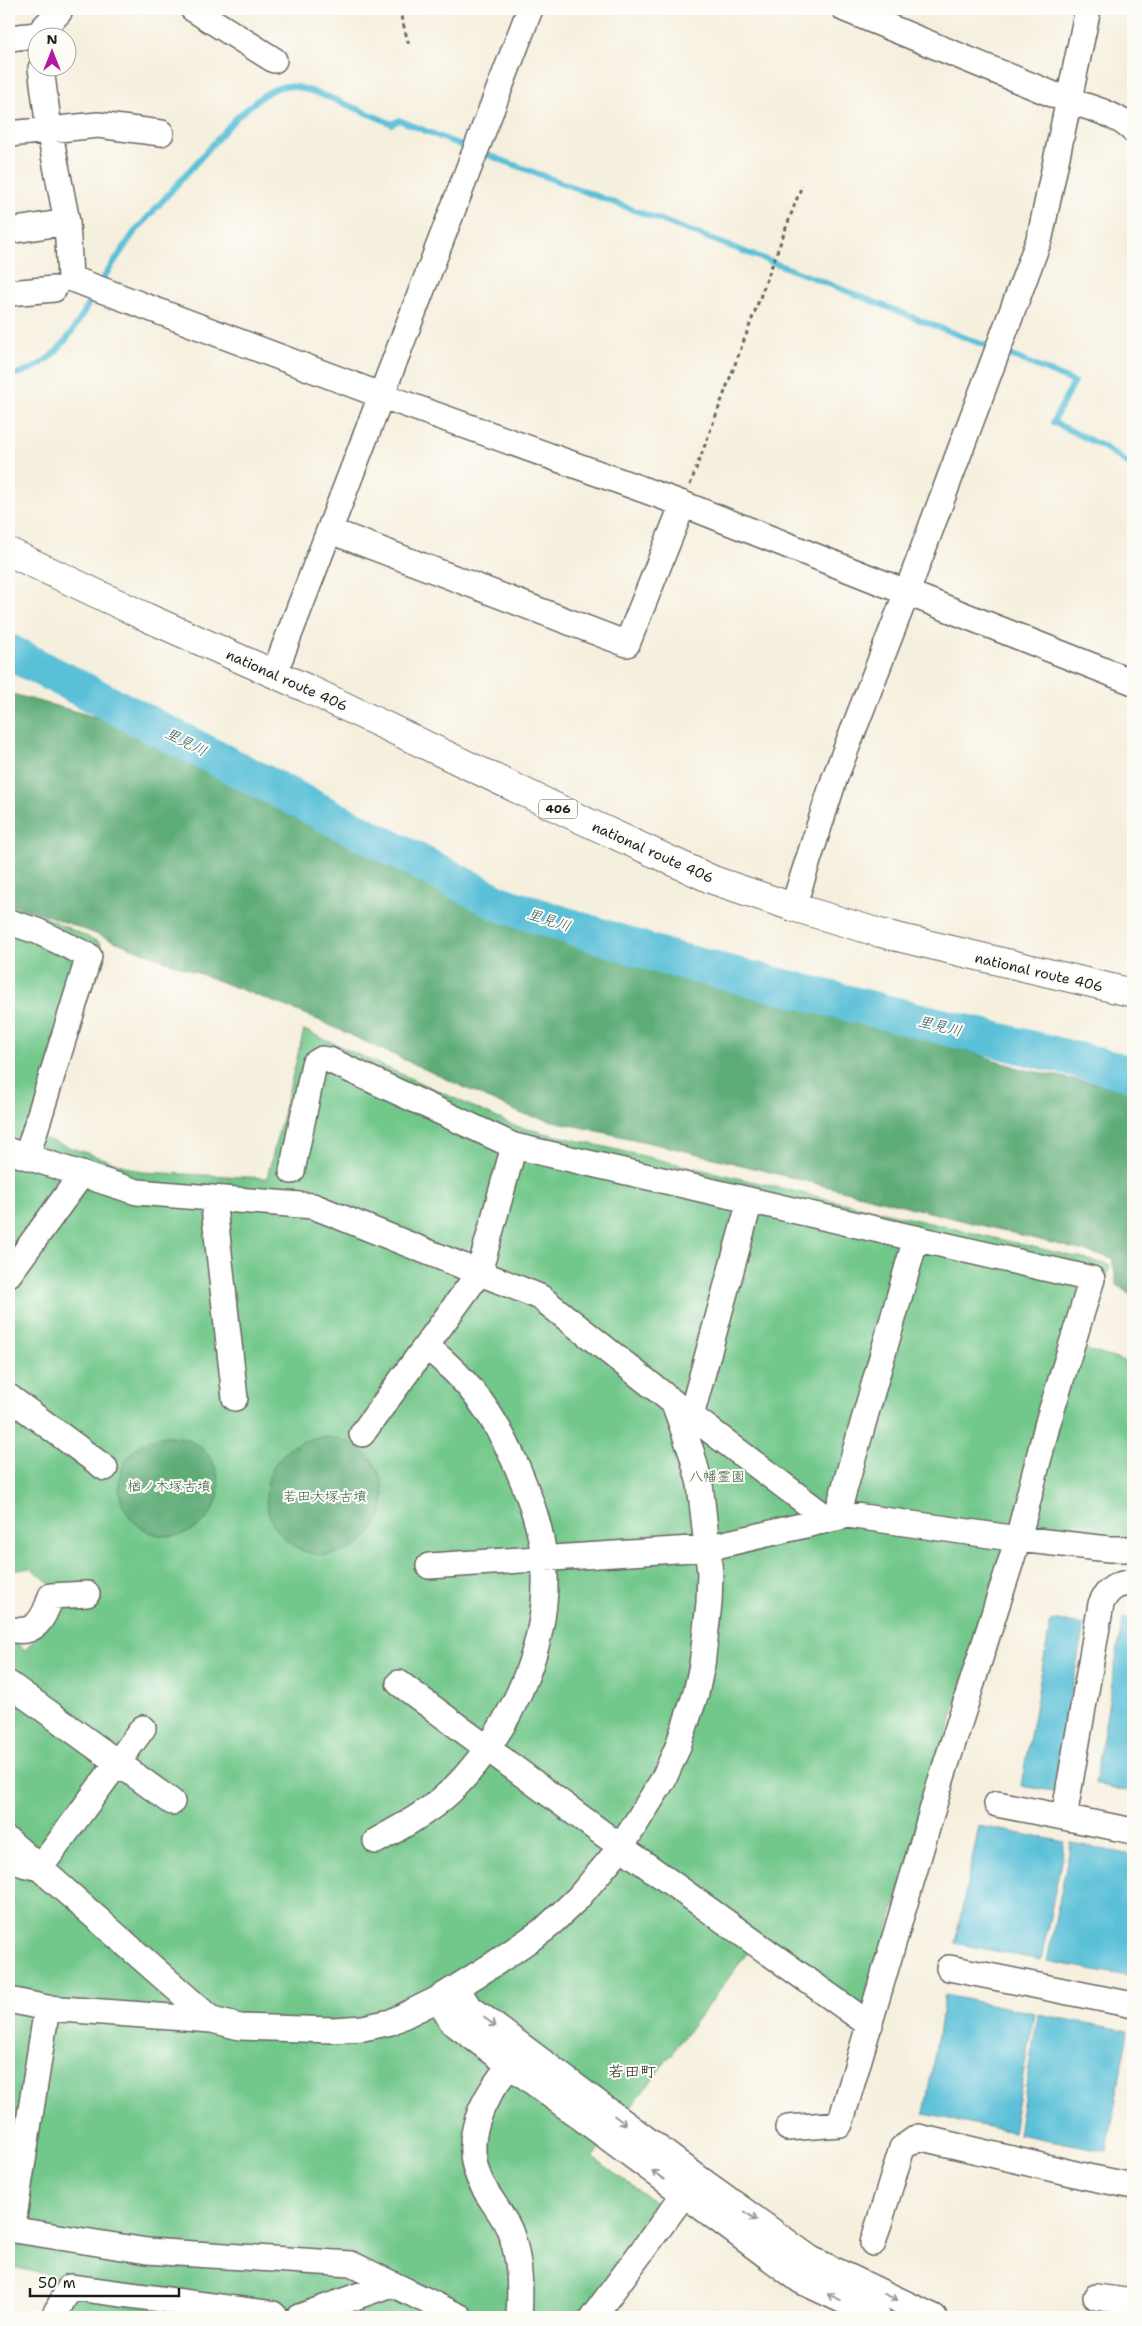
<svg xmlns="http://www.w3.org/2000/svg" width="1142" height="2326" font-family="'Shantell Sans','Klee One',sans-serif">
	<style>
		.green { fill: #72c78b; stroke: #477254 }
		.forest { fill: #5dac77; stroke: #3c644a }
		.water { fill: #5ac0d8; stroke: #3b6e7a }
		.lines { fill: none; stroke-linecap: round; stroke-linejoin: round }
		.stream { stroke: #5ac0d8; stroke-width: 6 }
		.river { stroke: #5ac0d8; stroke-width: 36 }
		.minor-casing { stroke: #686660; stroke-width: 28 }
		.highway-casing { stroke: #686660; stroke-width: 30 }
		.path { stroke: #686660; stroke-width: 3; stroke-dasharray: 4 4; stroke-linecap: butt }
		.minor { stroke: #fff; stroke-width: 25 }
		.highway { stroke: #fff; stroke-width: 28 }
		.oneway { stroke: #999 }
		.labels { text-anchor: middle; stroke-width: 4; stroke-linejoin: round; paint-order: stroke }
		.shield { fill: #fdfcf7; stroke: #605f5e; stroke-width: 1 }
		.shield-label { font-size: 12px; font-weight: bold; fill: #1c1c1c }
		.street-label { font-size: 14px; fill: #1c1c1c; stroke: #fdfcf7 }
		.park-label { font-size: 14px; fill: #3e6048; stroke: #fdfcf7 }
		.water-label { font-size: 15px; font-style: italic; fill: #355e67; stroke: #fdfcf7 }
		.quarter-label { font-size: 16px; fill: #1c1c1c; stroke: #fdfcf7 }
	</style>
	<rect width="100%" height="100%" fill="#fdfcf7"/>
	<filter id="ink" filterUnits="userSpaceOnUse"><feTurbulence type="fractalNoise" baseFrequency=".02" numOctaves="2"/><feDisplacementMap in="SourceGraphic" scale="10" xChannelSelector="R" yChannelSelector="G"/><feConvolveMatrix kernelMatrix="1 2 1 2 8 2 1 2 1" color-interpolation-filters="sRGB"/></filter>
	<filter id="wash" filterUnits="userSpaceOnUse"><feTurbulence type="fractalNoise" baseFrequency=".0096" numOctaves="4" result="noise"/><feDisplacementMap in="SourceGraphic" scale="20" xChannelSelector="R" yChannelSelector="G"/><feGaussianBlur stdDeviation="1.12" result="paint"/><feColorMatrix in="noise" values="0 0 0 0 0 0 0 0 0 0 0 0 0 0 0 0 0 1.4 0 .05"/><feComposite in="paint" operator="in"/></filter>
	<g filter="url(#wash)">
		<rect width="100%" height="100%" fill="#f5efdd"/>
		<path class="green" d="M9 905 22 907 101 943 40 1137 142 1172 267 1178 304 1030 515 1126 1110 1265 1084 1349 1133 1364V1537L1107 1538 1010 1526 863 2012 760 1936 593 2158 664 2209 579 2317H41L53 2276 9 2266V1638L26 1650 65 1596 31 1568 9 1571Z"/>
		<path class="forest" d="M9 693 139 729 204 768 286 812 489 905 588 935 692 972 789 989 1021 1069 1133 1091V1297L1117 1285 1112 1258 686 1151 522 1114 305 1014 20 905 9 903Z
			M119 1486a50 50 0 1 1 100 0a50 50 0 1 1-100 0Z
			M266 1496a59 59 0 1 1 118 0a59 59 0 1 1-118 0Z"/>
		<path class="water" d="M1123 1618 1133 1620V1792L1095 1784Z
			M1051 1620 1084 1625 1053 1791 1021 1786Z
			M979 1826 1065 1842 1041 1960 955 1943Z
			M1071 1843 1133 1855V1977L1047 1961Z
			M945 1995 1034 2013 1013 2132 924 2114Z
			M1038 2014 1128 2031 1107 2151 1018 2134Z"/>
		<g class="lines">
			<path class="stream" d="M480 152 785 267 994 349
				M100 283 133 234 237 117C251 106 267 88 286 86 305 84 371 115 392 124L399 120 470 149
				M1003 352 1074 382 1053 422 1104 447 1133 467
				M9 375C54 370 75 329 95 292"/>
			<path class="river" d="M9 652 501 904 668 958 1133 1074"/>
		</g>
	</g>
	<g filter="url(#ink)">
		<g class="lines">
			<g class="minor-casing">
				<path id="minor" d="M193 9 274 60
					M845 9 1069 101C1092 108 1116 114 1133 130
					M37 35 59 12V9
					M9 38 37 35 38 40
					M41 68 49 129 67 222
					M9 134 98 125 161 133
					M9 231 67 222 70 278 383 396 683 504 1133 682
					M9 293 54 289
					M331 531 627 644 683 504
					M274 674 530 9
					M793 907 834 780 907 592 1040 237 1088 9
					M9 922 37 931 89 956 27 1156
					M9 1151 137 1192 313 1206 540 1297 674 1403 692 1454 700 1484 710 1573 709 1603 702 1665 696 1693 677 1749 663 1780 621 1847 578 1898 545 1929 494 1964 438 1999 391 2022 363 2028 333 2030 240 2027 212 2020 9 1841
					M292 1171 314 1064 322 1059 329 1060 514 1146 1092 1279 1048 1422 1018 1539 942 1777 840 2124 788 2128
					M213 1198 235 1398
					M9 1274 82 1174
					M9 1397 105 1468
					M678 1406 828 1519
					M691 1416 750 1201
					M362 1434 479 1273 514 1146
					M836 1518 916 1238
					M429 1566 707 1548 848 1515 1018 1539 1109 1549H1133
					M9 1629C35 1636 44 1619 51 1596L87 1594
					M399 1683 621 1847 870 2025
					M9 1684 172 1802
					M997 1804 1133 1831
					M1064 1817 1101 1604C1107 1589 1117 1583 1133 1583
					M376 1841C405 1825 436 1808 459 1783 513 1725 552 1640 544 1559 541 1527 530 1498 518 1469 495 1416 471 1382 426 1346
					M23 1864 40 1868 143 1728
					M949 1968 1133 2005
					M457 1988 468 2006 697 2177 811 2259 934 2317
					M438 1999 452 2022 801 2281 878 2317
					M9 2000 47 2008 212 2020
					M9 2229 147 2251 351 2264 460 2317
					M12 2230 47 2008
					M873 2243 902 2148 918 2137 1088 2177 1133 2186
					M1096 2297 1133 2302
					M55 2314 70 2287 273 2314 276 2317
					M299 2317 391 2284
					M519 2317C521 2289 520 2257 510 2231 502 2212 487 2197 479 2178 459 2130 491 2086 521 2052
					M593 2317 694 2181"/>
			</g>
			<g class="highway-casing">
				<path id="highway" d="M9 552 146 617 306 688 574 816 713 880 793 907 880 933 1133 993"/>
			</g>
			<path class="path" d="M399 9 409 45
				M690 485 802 185"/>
			<use href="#minor" class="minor"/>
			<use href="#highway" class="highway"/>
		</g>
		<defs><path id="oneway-shaft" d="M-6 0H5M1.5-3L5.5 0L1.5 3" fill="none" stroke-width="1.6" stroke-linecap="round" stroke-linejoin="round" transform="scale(1.25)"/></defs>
		<g class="oneway">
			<use href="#oneway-shaft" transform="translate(490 2022) rotate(37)"/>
			<use href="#oneway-shaft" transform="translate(620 2120) rotate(37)"/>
			<use href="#oneway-shaft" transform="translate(658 2175) rotate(-143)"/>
			<use href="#oneway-shaft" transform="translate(751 2216) rotate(36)"/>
			<use href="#oneway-shaft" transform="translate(834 2297) rotate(-155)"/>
			<use href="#oneway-shaft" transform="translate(891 2297) rotate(25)"/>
		</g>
	</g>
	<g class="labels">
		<rect class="shield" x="539" y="799.5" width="38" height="19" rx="4"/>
		<g class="shield-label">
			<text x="558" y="813">406</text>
		</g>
		<g class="street-label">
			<text transform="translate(287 680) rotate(24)" y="5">national route 406</text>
			<text transform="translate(653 852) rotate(24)" y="5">national route 406</text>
			<text transform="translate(1039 972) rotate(13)" y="5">national route 406</text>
		</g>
		<g class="park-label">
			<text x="717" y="1481">八幡霊園</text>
			<text x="169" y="1491">楢ノ木塚古墳</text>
			<text x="325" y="1501">若田大塚古墳</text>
		</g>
		<g class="water-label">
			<text transform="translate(186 742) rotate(27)" y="5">里見川</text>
			<text transform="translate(549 920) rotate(18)" y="5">里見川</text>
			<text transform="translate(940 1026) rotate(14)" y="5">里見川</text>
		</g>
		<g class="quarter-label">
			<text x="632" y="2077">若田町</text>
		</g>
	</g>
	<rect width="1142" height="2326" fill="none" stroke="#fdfcf7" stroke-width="30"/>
	<g transform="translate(52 52)"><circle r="24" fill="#fdfcf7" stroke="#a3a29f"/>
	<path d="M0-4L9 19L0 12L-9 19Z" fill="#b5179e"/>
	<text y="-8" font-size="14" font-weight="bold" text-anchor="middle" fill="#1c1c1c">N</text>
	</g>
	<path d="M30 2288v8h149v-8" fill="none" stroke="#1c1c1c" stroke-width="2.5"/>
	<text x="38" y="2288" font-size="15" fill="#1c1c1c" stroke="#fdfcf7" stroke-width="4" paint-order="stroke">50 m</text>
</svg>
